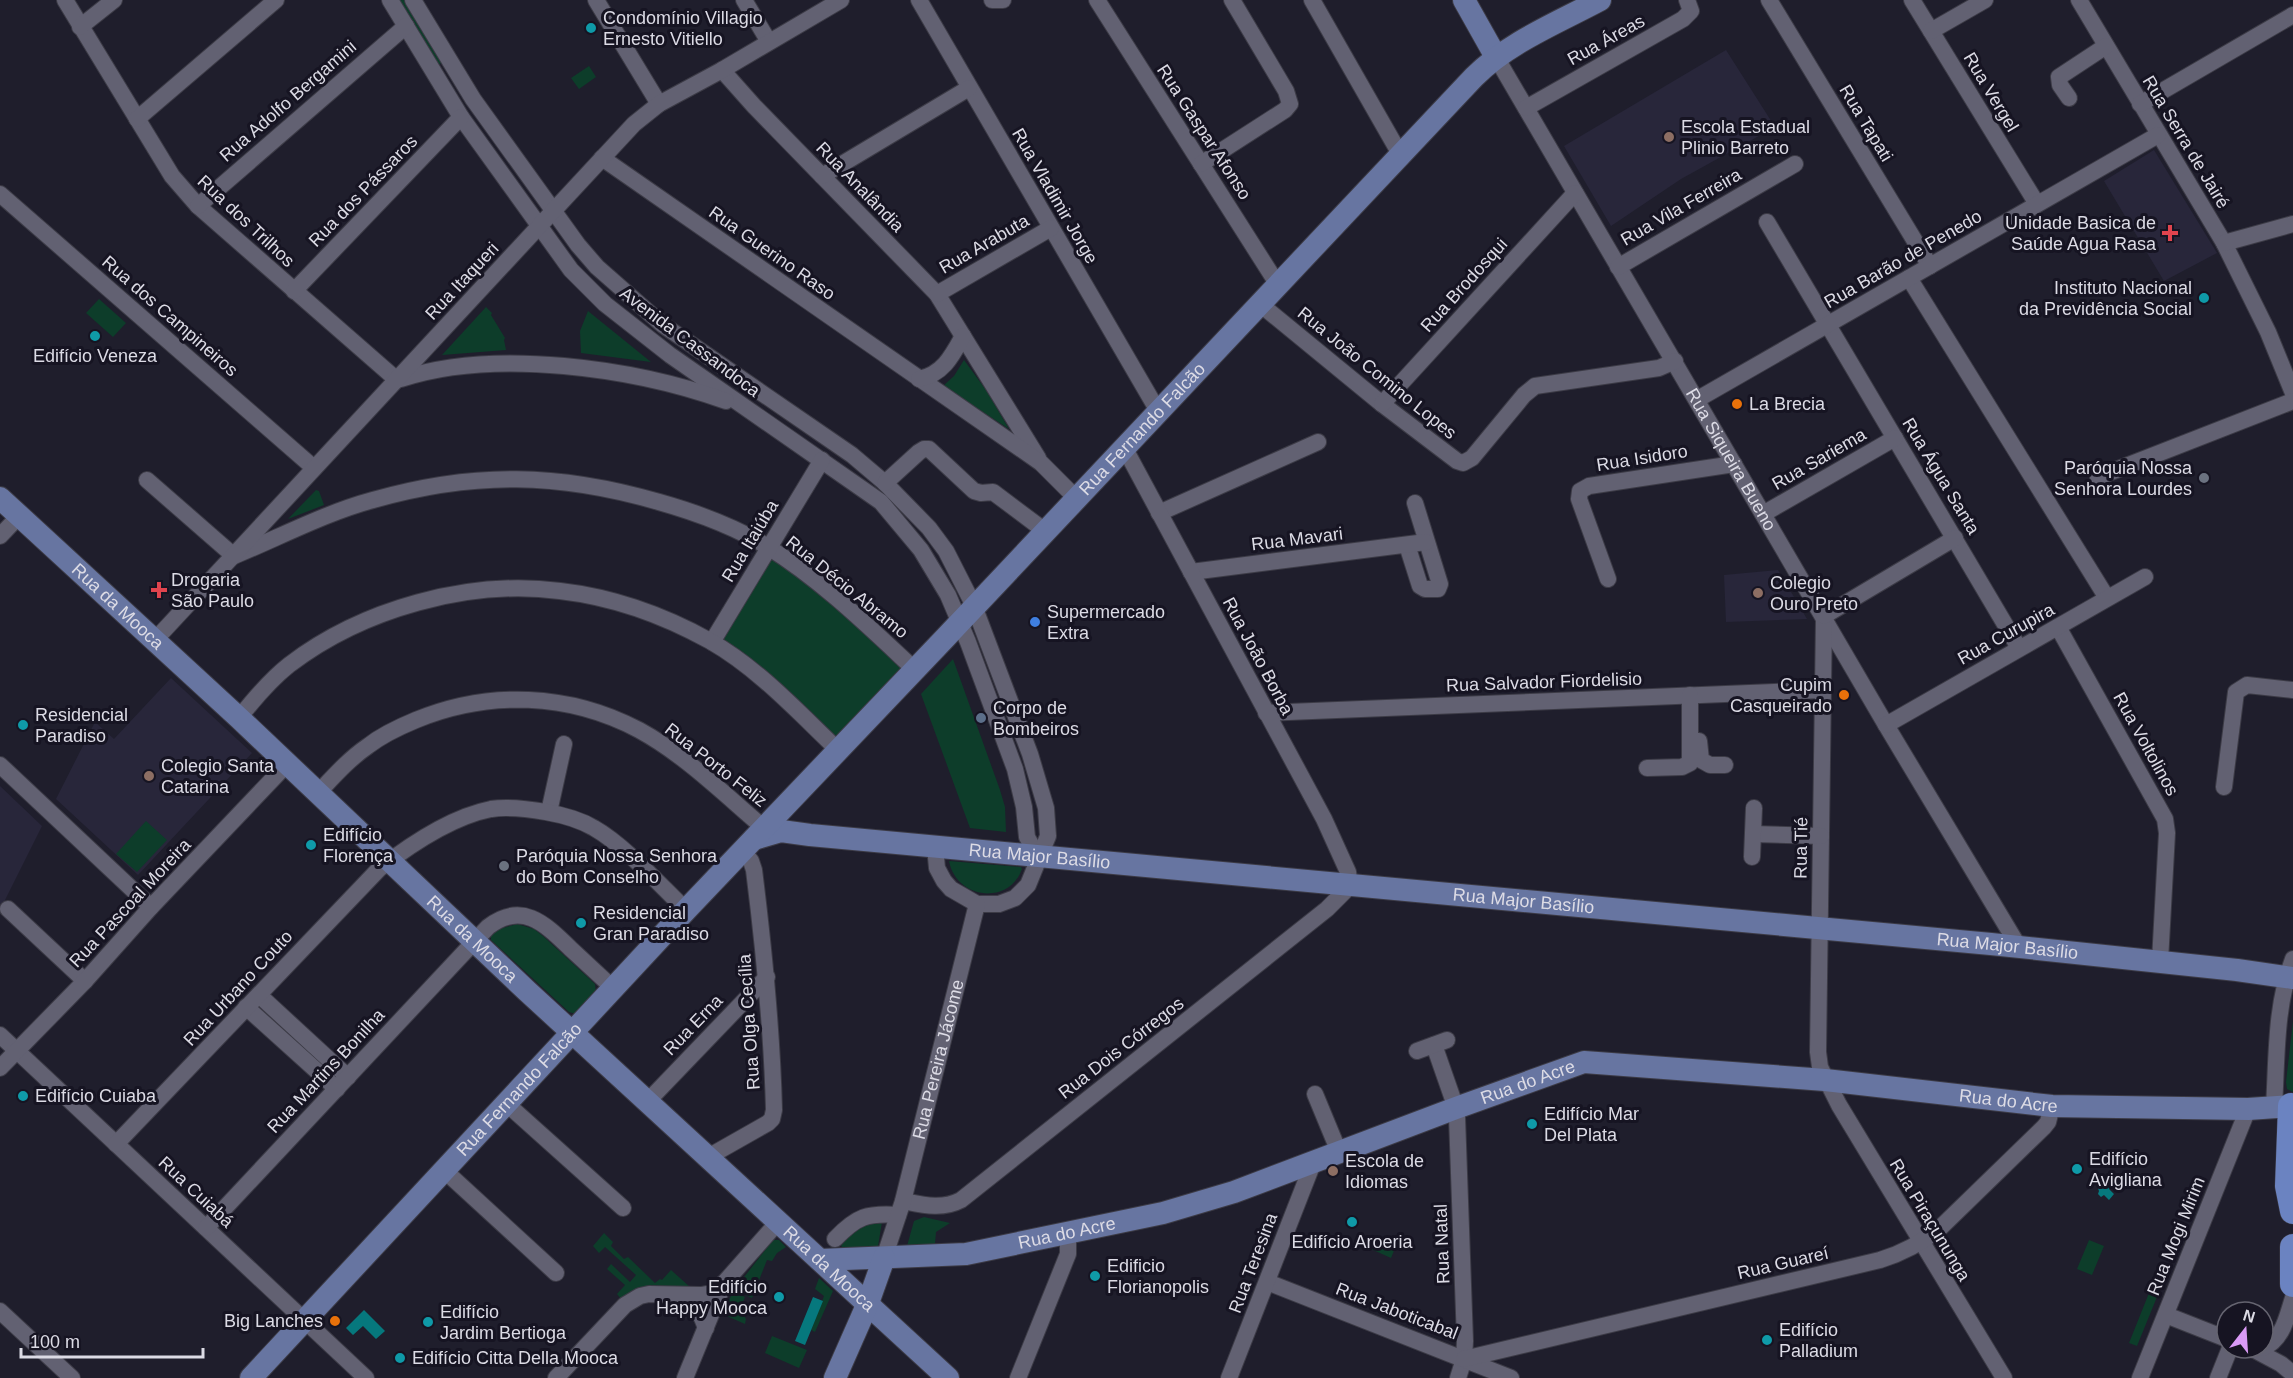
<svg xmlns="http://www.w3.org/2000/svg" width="2293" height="1378" font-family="Helvetica,sans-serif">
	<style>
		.built { fill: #28263a }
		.green { fill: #0d3d2a }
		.water { fill: #06787d }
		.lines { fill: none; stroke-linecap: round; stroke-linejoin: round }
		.minor-casing { stroke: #3c3b46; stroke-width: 18 }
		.major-casing { stroke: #3c3b46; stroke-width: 24 }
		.highway-casing { stroke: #3c3b46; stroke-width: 27 }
		.minor { stroke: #626172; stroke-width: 16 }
		.major { stroke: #6775a1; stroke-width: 22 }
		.highway { stroke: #6b83c1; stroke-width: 26 }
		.culture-dot { fill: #0f9aa8; stroke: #161422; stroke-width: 2 }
		.education-dot { fill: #8d6e63; stroke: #161422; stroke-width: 2 }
		.health-dot { fill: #e0444e; stroke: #161422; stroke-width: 2 }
		.food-dot { fill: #e8710a; stroke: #161422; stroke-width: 2 }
		.worship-dot { fill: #6b7280; stroke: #161422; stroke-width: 2 }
		.shop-dot { fill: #3f7fe0; stroke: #161422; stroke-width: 2 }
		.service-dot { fill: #5c6f8a; stroke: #161422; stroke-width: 2 }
		.labels { text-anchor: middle; stroke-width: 6; stroke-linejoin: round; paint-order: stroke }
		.poi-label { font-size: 18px; fill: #dcdbe5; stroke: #161422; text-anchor: start }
		.street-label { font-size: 18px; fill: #dcdbe5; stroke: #161422 }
	</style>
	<rect width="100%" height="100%" fill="#1f1e2c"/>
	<path class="built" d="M1726 50 1775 127 1681 179 1611 226 1564 146Z
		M2154 150 2217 253 2164 281 2104 181Z
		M1778 570 1807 619 1726 622 1724 575Z
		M171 678 252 753 138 875 56 799 95 722 114 739Z
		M0 786 42 826 0 910Z"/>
	<path class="green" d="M399 0H405L443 62 438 65Z
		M589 66 596 77 579 89 571 78Z
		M99 299 126 323 113 337 86 313Z
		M486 307 492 313 491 315 505 338 504 340 506 350 442 355Z
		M588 311 651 362 581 353 580 331Z
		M964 360 986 390 1009 429 943 386 954 376Z
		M316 490 319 491 324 505 288 519Z
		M771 549 914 669 838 750 712 642Z
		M953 659 1000 790 1005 807 1006 832 970 828 921 694Z
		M146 821 167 840 137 872 116 854Z
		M949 861 1021 867 1022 869C1009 906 956 899 949 861Z
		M517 924 534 929 543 936 595 984 596 993 576 1014 569 1012 491 940V935L499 929Z
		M2293 1021V1092L2287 1089 2286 1082Z
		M924 1217 950 1223 936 1232 935 1244 907 1246 914 1221Z
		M882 1222 877 1252 844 1251 841 1245C854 1231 863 1224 882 1222Z
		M604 1233 613 1242 611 1246 624 1259 628 1257 655 1283 660 1279 662 1280 671 1270 690 1287 621 1299 617 1294 625 1285 607 1269 611 1264 630 1282 636 1275 605 1247 599 1253 593 1246Z
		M1377 1235 1397 1243 1391 1258 1371 1249Z
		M773 1240H779L786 1247 777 1253 772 1261 767 1260 752 1298 734 1290Z
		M2089 1240 2104 1246 2092 1275 2077 1269Z
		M819 1278 833 1291 815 1332 811 1330 824 1296 815 1289Z
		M2151 1288 2159 1292 2137 1346 2129 1343Z
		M733 1292 745 1297 740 1309 746 1319 745 1324 722 1314Z
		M772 1336 807 1350 799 1368 765 1353Z"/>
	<path class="water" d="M2115 1175 2119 1178 2109 1189 2114 1194 2109 1200 2104 1195 2101 1197 2098 1194 2099 1191 2097 1186 2101 1183 2105 1186Z
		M813 1297 823 1301 805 1345 795 1341Z
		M364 1310 385 1331 376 1339 363 1326 353 1335 346 1328Z"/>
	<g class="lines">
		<g class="minor-casing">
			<g id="minor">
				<path d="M65 0 172 176 198 206 397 380"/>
				<path d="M390 0 461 117 571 270 605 304 670 355 881 502 921 550 948 595 968 642 1015 769 1024 807 1027 837 1038 857"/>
				<path d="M413 0 473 99 578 245 597 267 663 325 852 455 885 483 929 528 946 551 974 606 1030 754 1046 808 1048 836 1028 885 1015 898 999 904H977L951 889 944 881 937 868 935 847"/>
				<path d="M596 0 659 104"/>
				<path d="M744 0 769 42"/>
				<path d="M919 0 1158 411"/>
				<path d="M992 0H1003"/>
				<path d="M1097 0 1278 285"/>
				<path d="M1312 0 1400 154"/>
				<path d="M1769 0 1930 266"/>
				<path d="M1912 0 2037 204"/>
				<path d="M2079 0 2224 243 2268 332 2293 393"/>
				<path d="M80 27 114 0"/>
				<path d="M1931 31 1985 0"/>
				<path id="s1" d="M1496 57 1886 725 2019 947"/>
				<path d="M722 70 754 106 937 294 1038 458"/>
				<path d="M2069 98 2060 85 2059 77 2106 46"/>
				<path d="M2140 104 2293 15"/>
				<path d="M1526 108 1683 19 1691 11 1687 0"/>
				<path d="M137 119 276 0"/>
				<path d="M602 158 1041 463 1076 498"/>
				<path d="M1201 164 1285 110 1290 104 1286 91 1232 0"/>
				<path d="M822 176 969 88"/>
				<path d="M0 194 314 468"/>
				<path d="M198 206 406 26"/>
				<path d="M1767 222 2019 648"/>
				<path d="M2224 243 2293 224"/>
				<path d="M1618 267 1795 164"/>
				<path d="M1909 278 2107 598"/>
				<path d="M294 291 461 117"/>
				<path d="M937 294 1051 228"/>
				<path d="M1260 304 1382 404 1457 461 1463 463 1472 458 1524 395 1535 386 1659 368 1675 361"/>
				<path d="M401 379C494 348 634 368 726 401"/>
				<path d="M919 379C943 374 952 356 963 336"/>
				<path d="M1698 399 2158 135"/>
				<path d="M1382 404 1575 193"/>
				<path d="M2098 477 2293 401"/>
				<path d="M147 480 234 556C280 537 325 513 373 500 475 471 559 473 659 502 698 513 734 526 768 547 821 580 868 626 914 669"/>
				<path d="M885 483 919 452 924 449H929L974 491 981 493 993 492 1045 531"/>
				<path d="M1159 513 1318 442"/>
				<path d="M1763 514 1895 438"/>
				<path d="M0 536 19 516"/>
				<path d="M1407 545 1420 586 1425 589H1438L1440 584 1415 503"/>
				<path d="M1191 572 1426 542"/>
				<path d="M1608 579 1579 499 1580 491 1589 486 1734 464"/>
				<path d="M1824 616 1818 1052 1820 1067 1839 1105 2004 1378"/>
				<path d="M1824 616 1955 538"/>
				<path d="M2058 627 2165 819 2167 833 2160 961"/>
				<path d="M154 641 634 124 659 104 722 70 841 0"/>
				<path d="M712 642 822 460"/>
				<path d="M1266 713 1822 690"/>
				<path d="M239 718C254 699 270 680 289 665 362 609 469 579 560 591 612 597 665 616 710 641 759 669 798 712 838 750"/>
				<path d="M1886 725 2145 577"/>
				<path d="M1699 741 1701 760 1710 765H1725"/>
				<path d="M0 765 151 907"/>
				<path d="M1647 768 1682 767 1690 763V695"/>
				<path d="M2224 787 2236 692 2247 685 2293 690"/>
				<path d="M318 793C334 776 349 759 368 746 382 735 399 727 416 720 489 690 569 693 639 730 685 755 724 794 764 828"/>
				<path d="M549 812 564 744"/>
				<path d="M1753 834 1821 836"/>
				<path d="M1752 857 1754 808"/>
				<path d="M8 909 85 981"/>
				<path d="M259 995 348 1077"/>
				<path d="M246 1007 337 1089"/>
				<path d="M0 1035 366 1378"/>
				<path d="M1434 1045 1456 1108 1457 1117 1465 1341 1464 1359 1458 1378"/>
				<path d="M1417 1051 1447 1040"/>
				<path d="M0 1068 85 981 151 907 287 764"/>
				<path d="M1315 1094 1339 1152"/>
				<path d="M648 1101 767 977"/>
				<path d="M507 1104 623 1208"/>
				<path d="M2274 1107C2277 1058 2275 1006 2293 959"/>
				<path d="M116 1144 379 869C411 844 451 817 491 809 509 806 529 809 546 812 563 815 579 819 594 828 624 845 660 885 686 910"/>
				<path d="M708 1157 768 1123 772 1119 774 1110C772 1030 764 950 754 870L751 861 743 851"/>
				<path d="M445 1171 556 1273"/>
				<path d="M903 1201C923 1205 942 1210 961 1200L1327 909 1350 886 1348 872 1324 819 1124 447"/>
				<path d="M206 1228 488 927C523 900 546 925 572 950 586 963 599 975 613 988"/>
				<path d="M835 1239C857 1216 867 1213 898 1215"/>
				<path id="s2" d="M884 1258 903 1201 977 904"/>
				<path d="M1267 1282 1511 1378"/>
				<path d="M687 1296 702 1318 706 1328"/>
				<path d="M0 1311 72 1378"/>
				<path d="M2166 1315 2227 1339"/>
				<path d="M2251 1348 2281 1364 2293 1374"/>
				<path d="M2263 1348C2283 1340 2287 1316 2293 1298"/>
				<path d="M1464 1359 1880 1260C1903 1253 1920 1244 1939 1229L2044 1127 2048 1122 2052 1106"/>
				<path d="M556 1378 625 1305 640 1296 649 1294 701 1295 712 1293 724 1283"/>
				<path d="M685 1378 724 1283 779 1221"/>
				<path d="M1018 1378 1068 1254V1233"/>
				<path d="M1229 1378 1313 1163"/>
				<path d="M2140 1378 2248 1109"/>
				<path d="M2218 1378 2230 1348"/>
			</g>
		</g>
		<g class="major-casing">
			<g id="major">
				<path d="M1464 0 1496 57"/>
				<path id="s3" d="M0 498 239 718 527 991 948 1378"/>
				<path id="s4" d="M754 839 781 831 810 835 1991 944 2237 970 2293 978"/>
				<path id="s5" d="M820 1260 966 1254 1163 1213 1234 1192 1456 1108 1584 1062 1825 1080 2052 1106 2248 1109 2293 1106"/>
				<path id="s6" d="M251 1378 686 910 947 636 1474 77C1509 42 1557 23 1600 0"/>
				<path d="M835 1378 868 1303 884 1258"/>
			</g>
		</g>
		<g class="highway-casing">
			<path id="highway" d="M2291 1106 2288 1186 2293 1211
				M2293 1247V1284"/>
		</g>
		<use href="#minor" class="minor"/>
		<use href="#major" class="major"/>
		<use href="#highway" class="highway"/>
	</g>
	<g class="culture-dot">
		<circle cx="591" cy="28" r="6"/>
		<circle cx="2204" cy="298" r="6"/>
		<circle cx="95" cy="336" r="6"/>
		<circle cx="23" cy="725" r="6"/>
		<circle cx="311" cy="845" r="6"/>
		<circle cx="581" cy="923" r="6"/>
		<circle cx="23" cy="1096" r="6"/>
		<circle cx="1532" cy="1124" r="6"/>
		<circle cx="2077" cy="1169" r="6"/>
		<circle cx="1352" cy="1222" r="6"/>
		<circle cx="1095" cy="1276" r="6"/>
		<circle cx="779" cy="1297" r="6"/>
		<circle cx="428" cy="1322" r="6"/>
		<circle cx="1767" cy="1340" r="6"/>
		<circle cx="400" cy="1358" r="6"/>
	</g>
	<g class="education-dot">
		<circle cx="1669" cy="137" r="6"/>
		<circle cx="1758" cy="593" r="6"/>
		<circle cx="149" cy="776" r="6"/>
		<circle cx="1333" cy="1171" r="6"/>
	</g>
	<g class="health-dot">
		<path d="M2167 224h6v6h6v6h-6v6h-6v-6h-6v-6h6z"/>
		<path d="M156 581h6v6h6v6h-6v6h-6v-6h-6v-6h6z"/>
	</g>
	<g class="food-dot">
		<circle cx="1737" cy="404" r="6"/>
		<circle cx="1844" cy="695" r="6"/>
		<circle cx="335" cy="1321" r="6"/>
	</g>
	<g class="worship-dot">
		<circle cx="2204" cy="478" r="6"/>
		<circle cx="504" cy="866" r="6"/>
	</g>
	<circle class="shop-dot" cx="1035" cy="622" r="6"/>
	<circle class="service-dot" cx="981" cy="718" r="6"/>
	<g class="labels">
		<g class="poi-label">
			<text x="603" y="24">Condomínio Villagio<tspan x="603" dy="21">Ernesto Vitiello</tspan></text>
			<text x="1681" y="133">Escola Estadual<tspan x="1681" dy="21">Plinio Barreto</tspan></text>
			<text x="2156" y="229" text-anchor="end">Unidade Basica de<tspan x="2156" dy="21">Saúde Agua Rasa</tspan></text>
			<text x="2192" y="294" text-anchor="end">Instituto Nacional<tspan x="2192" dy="21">da Previdência Social</tspan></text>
			<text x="95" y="362" text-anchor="middle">Edifício Veneza</text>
			<text x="1749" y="410">La Brecia</text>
			<text x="2192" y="474" text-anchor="end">Paróquia Nossa<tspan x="2192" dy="21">Senhora Lourdes</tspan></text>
			<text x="171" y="586">Drogaria<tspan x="171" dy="21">São Paulo</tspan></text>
			<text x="1770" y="589">Colegio<tspan x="1770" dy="21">Ouro Preto</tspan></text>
			<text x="1047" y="618">Supermercado<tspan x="1047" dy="21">Extra</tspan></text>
			<text x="1832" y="691" text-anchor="end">Cupim<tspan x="1832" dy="21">Casqueirado</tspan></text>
			<text x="993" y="714">Corpo de<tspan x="993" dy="21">Bombeiros</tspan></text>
			<text x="35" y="721">Residencial<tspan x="35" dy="21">Paradiso</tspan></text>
			<text x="161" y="772">Colegio Santa<tspan x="161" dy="21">Catarina</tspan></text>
			<text x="323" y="841">Edifício<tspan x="323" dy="21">Florença</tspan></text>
			<text x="516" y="862">Paróquia Nossa Senhora<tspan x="516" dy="21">do Bom Conselho</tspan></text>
			<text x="593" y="919">Residencial<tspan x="593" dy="21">Gran Paradiso</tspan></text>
			<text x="35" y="1102">Edifício Cuiaba</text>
			<text x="1544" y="1120">Edifício Mar<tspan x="1544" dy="21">Del Plata</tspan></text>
			<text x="2089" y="1165">Edifício<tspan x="2089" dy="21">Avigliana</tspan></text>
			<text x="1345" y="1167">Escola de<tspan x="1345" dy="21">Idiomas</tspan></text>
			<text x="1352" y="1248" text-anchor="middle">Edifício Aroeria</text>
			<text x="1107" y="1272">Edificio<tspan x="1107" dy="21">Florianopolis</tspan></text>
			<text x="767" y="1293" text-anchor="end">Edifício<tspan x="767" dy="21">Happy Mooca</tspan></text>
			<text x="440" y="1318">Edifício<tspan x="440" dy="21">Jardim Bertioga</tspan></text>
			<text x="323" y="1327" text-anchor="end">Big Lanches</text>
			<text x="1779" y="1336">Edifício<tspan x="1779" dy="21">Palladium</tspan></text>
			<text x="412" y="1364">Edifício Citta Della Mooca</text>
		</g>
		<g class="street-label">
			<text transform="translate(1606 40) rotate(-29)" y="6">Rua Áreas</text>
			<text transform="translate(1991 92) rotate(59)" y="6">Rua Vergel</text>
			<text transform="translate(288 101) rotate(-41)" y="6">Rua Adolfo Bergamini</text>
			<text transform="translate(1866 123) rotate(59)" y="6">Rua Tapati</text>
			<text transform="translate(1204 132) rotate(57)" y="6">Rua Gaspar Afonso</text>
			<text transform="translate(2186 142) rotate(59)" y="6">Rua Serra de Jairé</text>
			<text transform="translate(860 187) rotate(46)" y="6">Rua Analândia</text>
			<text transform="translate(363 191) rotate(-46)" y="6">Rua dos Pássaros</text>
			<text transform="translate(1055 196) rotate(60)" y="6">Rua Vladimir Jorge</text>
			<text transform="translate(1681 207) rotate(-30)" y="6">Rua Vila Ferreira</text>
			<text transform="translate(246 221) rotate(43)" y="6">Rua dos Trilhos</text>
			<text transform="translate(984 244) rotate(-30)" y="6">Rua Arabuta</text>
			<text transform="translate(772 253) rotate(35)" y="6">Rua Guerino Raso</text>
			<text transform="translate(1903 259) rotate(-30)" y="6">Rua Barão de Penedo</text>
			<text transform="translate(462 281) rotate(-47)" y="6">Rua Itaqueri</text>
			<text transform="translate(1464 285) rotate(-48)" y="6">Rua Brodosqui</text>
			<text transform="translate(170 316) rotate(41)" y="6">Rua dos Campineiros</text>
			<text transform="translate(690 342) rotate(37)" y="6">Avenida Cassandoca</text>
			<text transform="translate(1377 373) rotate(39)" y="6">Rua João Comino Lopes</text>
			<text dy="6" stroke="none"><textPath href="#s6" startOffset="1302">Rua Fernando Falcão</textPath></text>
			<text transform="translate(1642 458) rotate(-9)" y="6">Rua Isidoro</text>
			<text dy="6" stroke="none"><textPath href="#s1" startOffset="466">Rua Siqueira Bueno</textPath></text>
			<text transform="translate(1819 459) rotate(-30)" y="6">Rua Sariema</text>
			<text transform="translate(1941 476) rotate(59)" y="6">Rua Água Santa</text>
			<text transform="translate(1297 539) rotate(-7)" y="6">Rua Mavari</text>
			<text transform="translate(750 541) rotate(-59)" y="6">Rua Itaiúba</text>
			<text transform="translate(847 587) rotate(39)" y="6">Rua Décio Abramo</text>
			<text dy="6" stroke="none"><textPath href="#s3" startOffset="160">Rua da Mooca</textPath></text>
			<text transform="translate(2006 634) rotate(-29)" y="6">Rua Curupira</text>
			<text transform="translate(1258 656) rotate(62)" y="6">Rua João Borba</text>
			<text transform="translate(1544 682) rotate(-2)" y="6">Rua Salvador Fiordelisio</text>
			<text transform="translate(2146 744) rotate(61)" y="6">Rua Voltolinos</text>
			<text transform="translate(716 765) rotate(38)" y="6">Rua Porto Feliz</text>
			<text transform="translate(1801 848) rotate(-89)" y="6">Rua Tié</text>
			<text dy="6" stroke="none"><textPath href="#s4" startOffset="288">Rua Major Basílio</textPath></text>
			<text dy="6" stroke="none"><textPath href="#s4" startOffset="774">Rua Major Basílio</textPath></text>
			<text transform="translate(130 903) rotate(-47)" y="6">Rua Pascoal Moreira</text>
			<text dy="6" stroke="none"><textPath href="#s3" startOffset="646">Rua da Mooca</textPath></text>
			<text dy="6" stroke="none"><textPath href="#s4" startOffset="1260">Rua Major Basílio</textPath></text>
			<text transform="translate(238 988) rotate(-47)" y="6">Rua Urbano Couto</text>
			<text transform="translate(749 1022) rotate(-94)" y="6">Rua Olga Cecília</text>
			<text transform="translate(693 1025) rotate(-46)" y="6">Rua Erna</text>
			<text transform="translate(1121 1048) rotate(-38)" y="6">Rua Dois Córregos</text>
			<text dy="6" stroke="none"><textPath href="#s2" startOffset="206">Rua Pereira Jácome</textPath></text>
			<text transform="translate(326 1071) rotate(-47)" y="6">Rua Martins Bonilha</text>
			<text dy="6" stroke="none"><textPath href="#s5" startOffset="735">Rua do Acre</textPath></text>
			<text dy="6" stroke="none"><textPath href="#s6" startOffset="394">Rua Fernando Falcão</textPath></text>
			<text dy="6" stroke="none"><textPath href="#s5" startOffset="1221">Rua do Acre</textPath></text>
			<text transform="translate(196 1192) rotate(43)" y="6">Rua Cuiabá</text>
			<text transform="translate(1930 1220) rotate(59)" y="6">Rua Piraçununga</text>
			<text dy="6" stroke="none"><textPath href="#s5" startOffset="249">Rua do Acre</textPath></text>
			<text transform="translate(2176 1236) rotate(-68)" y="6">Rua Mogi Mirim</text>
			<text transform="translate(1442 1244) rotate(-92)" y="6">Rua Natal</text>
			<text transform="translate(1253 1263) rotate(-69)" y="6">Rua Teresina</text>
			<text transform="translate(1783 1263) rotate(-13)" y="6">Rua Guareí</text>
			<text dy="6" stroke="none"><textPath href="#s3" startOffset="1132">Rua da Mooca</textPath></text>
			<text transform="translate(1397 1311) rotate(21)" y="6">Rua Jaboticabal</text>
		</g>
	</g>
	<g transform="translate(2245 1330) rotate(17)"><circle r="28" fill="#161422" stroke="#656470" stroke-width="1.5"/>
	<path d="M0-4.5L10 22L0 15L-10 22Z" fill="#da9af6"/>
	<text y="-9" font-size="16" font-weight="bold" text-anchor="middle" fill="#dcdbe5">N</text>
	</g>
	<path d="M21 1348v9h182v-9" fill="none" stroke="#dcdbe5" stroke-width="3"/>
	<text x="30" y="1348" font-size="18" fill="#dcdbe5" stroke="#161422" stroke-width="4.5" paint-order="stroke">100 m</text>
</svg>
